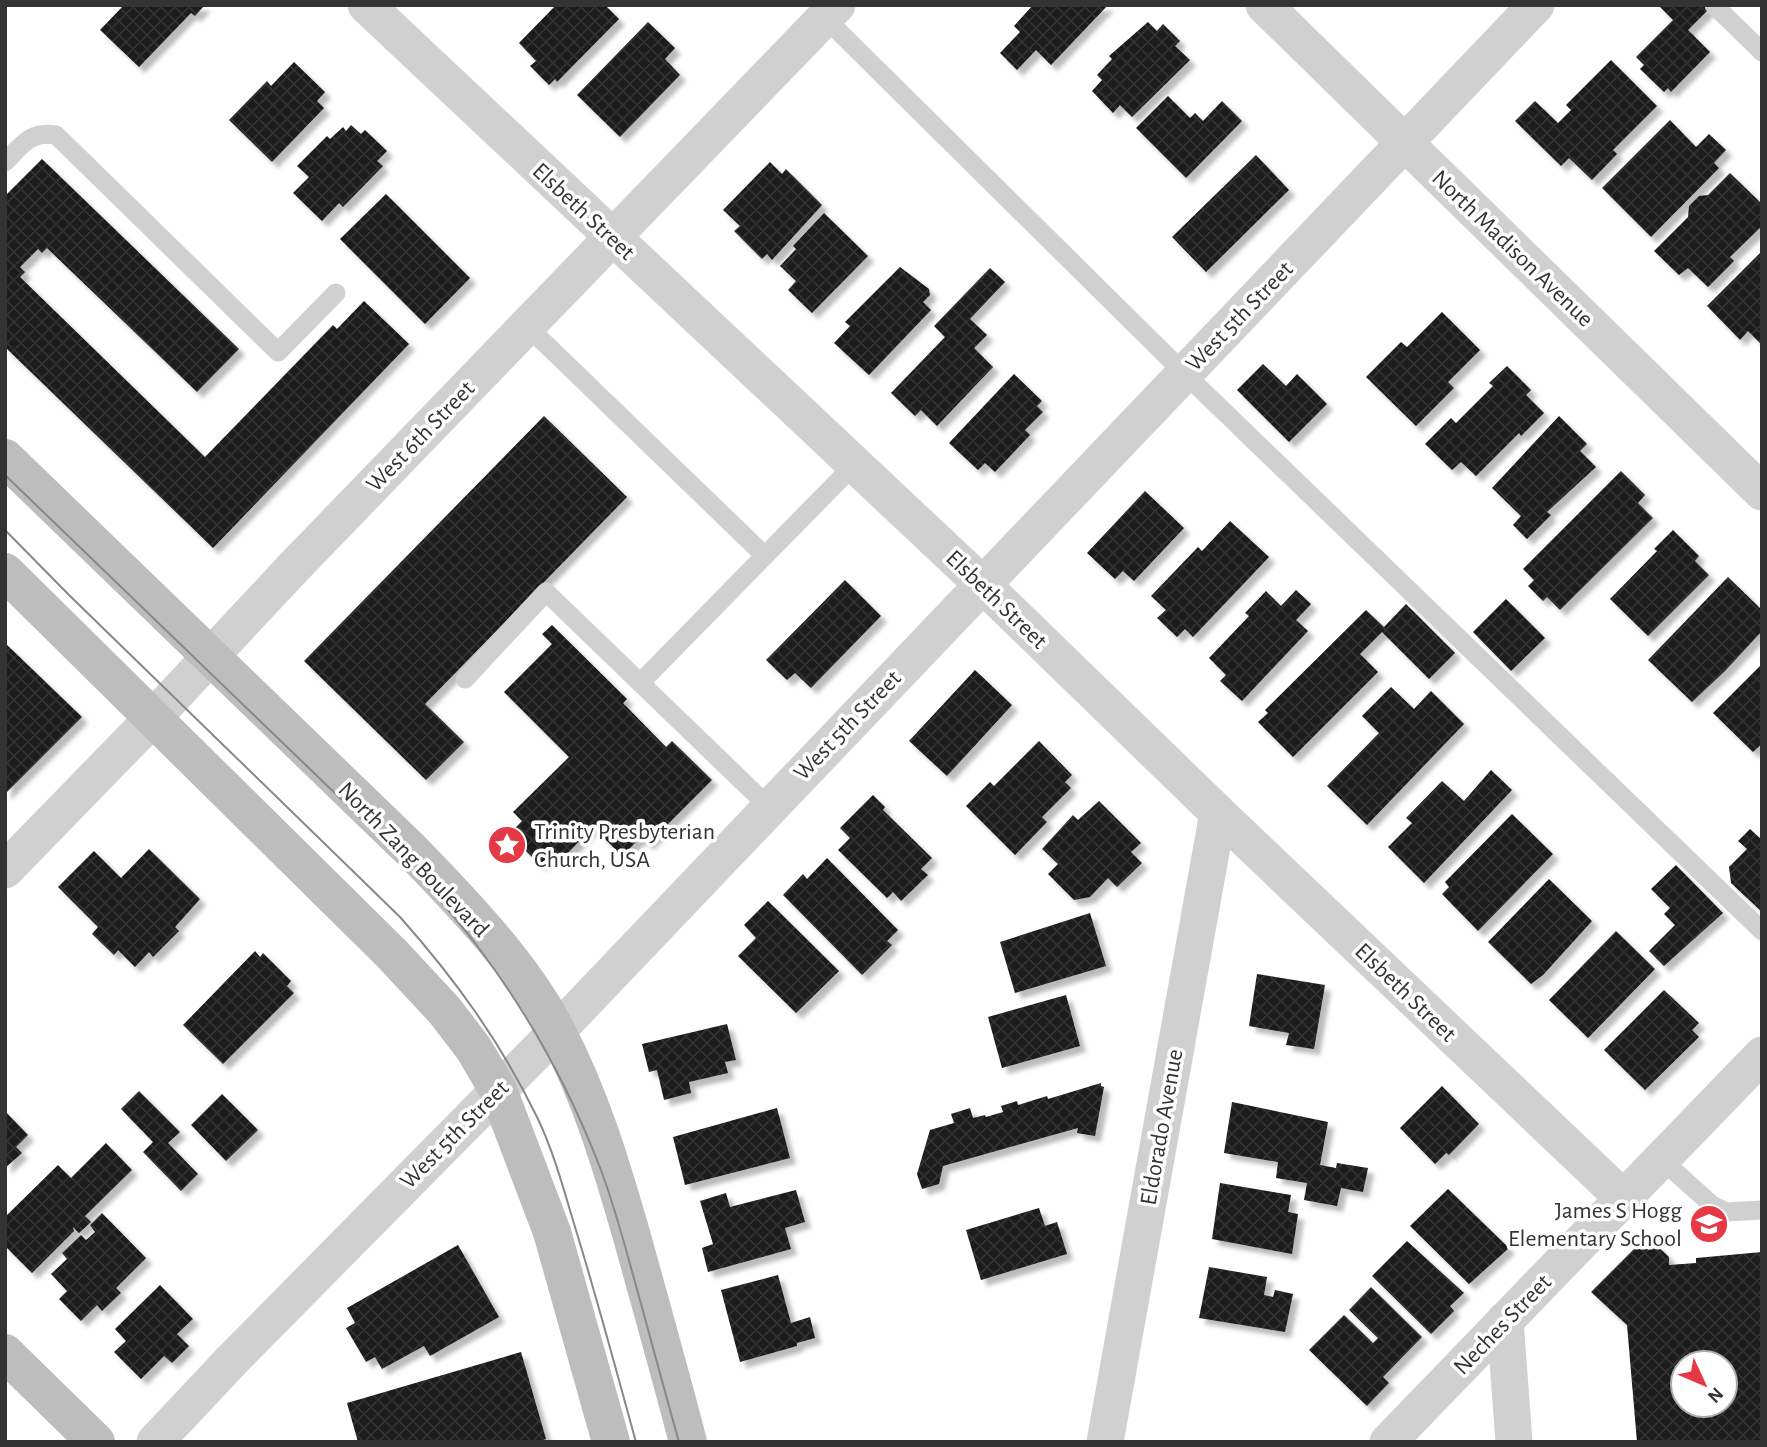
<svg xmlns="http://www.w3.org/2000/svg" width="1767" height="1447" font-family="'Alegreya Sans',sans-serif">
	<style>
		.building { fill: url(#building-cross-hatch); fill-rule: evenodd; filter: url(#shadow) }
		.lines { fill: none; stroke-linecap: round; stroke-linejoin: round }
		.lane { stroke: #d0d0d0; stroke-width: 19 }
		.street { stroke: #d0d0d0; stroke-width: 37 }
		.secondary { stroke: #bdbdbd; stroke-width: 38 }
		.tram { stroke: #888; stroke-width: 2 }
		.labels { text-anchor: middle; stroke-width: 7; stroke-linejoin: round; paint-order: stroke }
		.street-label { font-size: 24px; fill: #333; stroke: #fff }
		.poi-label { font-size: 24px; fill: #333; stroke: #fff; text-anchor: start }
	</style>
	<defs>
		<pattern id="building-cross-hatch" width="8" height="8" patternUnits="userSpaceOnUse" patternTransform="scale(1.75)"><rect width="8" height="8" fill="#1a1a1a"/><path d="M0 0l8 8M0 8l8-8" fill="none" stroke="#333"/></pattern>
		<filter id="shadow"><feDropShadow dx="6" dy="6" stdDeviation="2" flood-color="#0004"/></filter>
	</defs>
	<rect width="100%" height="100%" fill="#fff"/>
	<path class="building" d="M124 5H205L195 16 191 13 139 67 100 30Z
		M556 5H605L619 19 557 82 555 79 549 85 530 66 536 61 519 43Z
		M1033 5H1108L1051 65 1036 50 1017 70 1000 53 1020 32 1014 26Z
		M1658 5H1707L1710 8 1688 30 1710 52 1671 92 1668 88 1664 92 1640 69 1644 65 1636 57 1673 20Z
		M648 22 675 48 665 59 680 75 620 137 577 95Z
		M1148 22 1157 31 1163 24 1180 41 1175 46 1190 60 1132 117 1120 105 1113 113 1092 91 1102 80 1097 75 1112 59 1109 56Z
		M1611 60 1657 106 1613 150 1617 154 1592 180 1569 158 1561 166 1515 121 1535 101 1558 123 1571 110 1566 105Z
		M294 62 325 92 317 101 324 108 272 162 229 120 267 81 271 86Z
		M1168 96 1190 118 1195 113 1203 121 1222 101 1242 121 1186 178 1136 128Z
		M1670 120 1696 147 1709 134 1726 150 1714 163 1719 168 1651 237 1602 188Z
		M351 125 361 134 365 130 387 151 377 161 383 166 343 207 339 203 322 221 293 193 309 177 297 166 327 136 330 139 343 127 346 131Z
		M1256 155 1289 190 1206 272 1172 237Z
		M42 159 239 349 197 392 47 248 42 253 38 249 20 267 25 272 20 277 205 457 333 325 337 329 364 301 409 344 213 548 5 347V196Z
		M770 162 782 174 786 169 822 205 772 260 767 254 762 259 734 231 740 226 723 210Z
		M1730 173 1762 204V226L1730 257 1734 261 1708 287 1688 268 1679 275 1654 251 1688 217 1689 206 1699 196 1708 195Z
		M386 194 470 278 425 324 340 239Z
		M824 213 868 256 812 313 788 290 796 281 780 266 796 249 793 246Z
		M1762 251V345L1748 331 1740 340 1707 306Z
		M900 267 929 289 930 295 923 302 931 310 869 375 834 343 850 326 845 322Z
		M990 268 1005 282 970 319 987 335 974 348 993 367 937 426 921 410 915 416 891 393 945 337 934 326Z
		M1442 312 1480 350 1448 382 1454 388 1416 426 1366 377 1401 342 1407 347Z
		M1263 364 1286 386 1297 374 1327 404 1289 442 1237 390Z
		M1507 366 1531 390 1526 395 1544 413 1521 436 1519 433 1476 476 1461 462 1452 470 1425 444 1451 418 1456 423 1493 386 1489 383Z
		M1014 374 1042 401 1037 406 1043 412 1025 430 1030 435 995 472 985 463 978 470 949 443Z
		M544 416 627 497 425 704 464 742 426 780 304 661Z
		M1559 416 1587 444 1580 451 1596 467 1547 512 1551 515 1527 539 1513 525 1521 516 1492 488Z
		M1621 471 1645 495 1638 503 1653 518 1560 610 1547 597 1543 601 1528 586 1534 580 1523 569Z
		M1145 491 1184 528 1134 581 1123 571 1115 579 1087 553Z
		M1230 521 1269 557 1193 637 1185 629 1177 637 1157 618 1166 610 1151 596 1198 547 1202 551Z
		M1673 530 1699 556 1695 561 1709 575 1648 636 1610 599 1657 551 1654 549Z
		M1728 577 1762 610V631L1725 671 1692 702 1648 660Z
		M845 580 881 616 811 688 795 673 787 680 766 660Z
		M1296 590 1311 604 1296 620 1308 631 1242 701 1220 681 1226 675 1209 658 1249 616 1245 613 1266 591 1281 606Z
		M1506 599 1545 638 1511 671 1473 632Z
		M1406 604 1455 653 1429 679 1382 632 1360 654 1378 672 1293 757 1258 722 1268 713 1265 710 1366 610 1384 627Z
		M552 625 627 699 623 703 666 747 672 741 712 780 648 844 641 837 622 856 593 827 561 860 553 852 540 865 509 834 522 821 513 812 569 757 504 692 552 644 542 634Z
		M5 643 82 717 5 794Z
		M1762 664V744L1753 752 1713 713Z
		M975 670 1012 705 947 776 909 741Z
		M1391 687 1414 709 1431 691 1464 724 1367 825 1327 786 1379 733 1362 716Z
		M1039 741 1072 775 1065 782 1071 788 1042 817 1047 822 1015 855 966 806 990 782 994 786Z
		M1491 770 1512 790 1424 883 1388 847 1412 823 1406 818 1442 781 1464 801Z
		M873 795 885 807 883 810 932 858 921 869 928 875 901 901 893 892 887 898 838 850 850 838 840 828Z
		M1099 801 1141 843 1131 852 1142 863 1117 887 1108 878 1090 897 1074 900 1048 874 1058 864 1042 849 1073 815 1078 820Z
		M1512 814 1553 854 1478 931 1442 894 1449 887 1445 882Z
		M1750 829 1762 840V912L1731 883 1729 867 1747 849 1738 841Z
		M149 849 200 899 175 927 179 931 153 957 149 952 135 967 118 950 114 955 92 934 98 927 58 887 94 851 121 878Z
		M827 858 898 930 887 941 892 945 862 975 783 895 803 874 807 879Z
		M1676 865 1723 913 1664 966 1649 951 1675 925 1664 914 1670 908 1651 889Z
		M1549 879 1592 921 1543 975 1531 984 1488 942Z
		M768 901 839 971 796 1013 738 956 756 938 744 925Z
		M1090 913 1106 966 1015 993 1000 942Z
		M1616 931 1655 969 1588 1038 1549 1000Z
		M255 951 260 957 263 953 291 981 287 986 294 993 223 1064 183 1025Z
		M1257 974 1325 985 1314 1049 1286 1045 1289 1033 1249 1026Z
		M1664 990 1699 1023 1692 1030 1699 1037 1645 1090 1604 1050Z
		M1066 995 1080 1046 1002 1068 988 1017Z
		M727 1024 736 1060 725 1062 728 1073 689 1082 691 1093 664 1100 657 1070 649 1072 642 1044Z
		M1101 1083V1086L1104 1087 1095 1136 1077 1133 1078 1128 943 1166 939 1184 922 1189 917 1174 930 1130 954 1123 951 1114 970 1108 973 1118 985 1115 986 1117 1003 1112 1001 1106 1017 1101 1018 1105 1047 1096 1048 1099Z
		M1442 1086 1479 1124 1449 1155 1446 1153 1435 1164 1400 1128Z
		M139 1091 180 1132 168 1143 198 1174 181 1191 143 1152 153 1142 121 1109Z
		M222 1094 258 1130 226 1161 191 1125Z
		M1232 1102 1328 1122 1320 1165 1336 1168 1337 1163 1368 1168 1363 1192 1341 1188 1337 1206 1304 1200 1307 1183 1276 1178 1278 1162 1224 1153Z
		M777 1108 790 1158 685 1185 673 1137Z
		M5 1111 28 1135 16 1147 22 1153 5 1168Z
		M106 1143 132 1170 85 1216 91 1222 79 1233 73 1227 74 1231 32 1273 5 1246V1217L58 1165 71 1178Z
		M1220 1183 1291 1195 1288 1212 1298 1214 1292 1254 1212 1239Z
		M1448 1189 1509 1248 1469 1284 1410 1226Z
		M796 1190 805 1222 785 1228 791 1249 708 1272 702 1248 713 1244 700 1201 726 1193 730 1207Z
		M1039 1208 1045 1226 1057 1222 1067 1254 981 1280 966 1230Z
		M102 1213 146 1258 116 1288 121 1293 102 1311 97 1305 81 1321 59 1299 67 1291 51 1274 67 1259 62 1253 81 1235 86 1240 95 1232 90 1225Z
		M1647 1236 1669 1257V1265L1696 1263V1258L1762 1252V1442H1637L1627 1325 1591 1292ZM1683 1363H1725V1405H1683Z
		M1407 1241 1464 1293 1450 1306 1454 1311 1431 1334 1372 1276Z
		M458 1245 499 1317 430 1356 424 1346 382 1369 375 1357 366 1362 346 1328 355 1323 347 1308Z
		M1209 1267 1267 1277 1264 1295 1273 1297 1275 1290 1293 1294 1285 1332 1199 1318Z
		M778 1275 791 1323 810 1317 815 1338 797 1343V1346L740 1362 721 1290Z
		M160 1285 193 1319 177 1334 189 1346 172 1363 164 1356 141 1379 114 1352 126 1341 115 1329Z
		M1371 1287 1422 1337 1383 1377 1389 1383 1367 1406 1309 1350 1344 1315 1373 1343 1378 1338 1349 1310Z
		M521 1352 546 1439 538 1442H358L347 1403Z"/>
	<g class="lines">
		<path class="lane" d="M1714 5 1762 52
			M820 13 1184 373 1762 931
			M5 162C22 145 30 131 56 135L278 352 336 293
			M527 326 765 556
			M465 679 546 592 769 807
			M640 683 854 465
			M1661 1159 1712 1205 1726 1212 1762 1210"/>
		<path class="street" d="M366 5 982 584 1218 813 1623 1198
			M1264 5 1762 492
			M5 870 152 719 293 568 837 5
			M1505 1320 1514 1442
			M155 1442 233 1359 557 1031 1536 5
			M1105 1442 1218 813
			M1388 1442 1762 1055"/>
		<path class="secondary" d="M5 458 411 850C461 901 525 968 557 1032 591 1097 612 1167 632 1237 651 1305 670 1373 688 1442
			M5 572 392 954 445 1011 474 1049 498 1090 552 1232 611 1442
			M5 1353 96 1442"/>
		<path class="tram" d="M5 475 398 854C426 884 453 914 478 947 528 1013 569 1088 599 1165 614 1203 624 1243 635 1282 650 1336 664 1389 679 1442
			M5 530 69 595 400 917C455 979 500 1041 537 1117 554 1152 564 1191 575 1227 597 1298 616 1370 636 1442"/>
	</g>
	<defs>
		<g id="sight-disc" transform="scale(2.0125)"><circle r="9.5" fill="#e63946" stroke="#fff"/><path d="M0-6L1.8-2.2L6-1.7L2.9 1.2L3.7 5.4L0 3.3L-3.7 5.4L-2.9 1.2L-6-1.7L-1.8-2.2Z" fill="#fff"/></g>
		<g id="school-disc" transform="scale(2.0125)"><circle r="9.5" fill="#e63946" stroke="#fff"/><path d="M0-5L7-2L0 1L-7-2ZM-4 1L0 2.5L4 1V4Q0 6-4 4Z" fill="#fff"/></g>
	</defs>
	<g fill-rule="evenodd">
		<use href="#sight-disc" x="507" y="845"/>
		<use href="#school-disc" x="1709" y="1224"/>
	</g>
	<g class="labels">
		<g class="street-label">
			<text transform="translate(584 211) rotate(43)" y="8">Elsbeth Street</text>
			<text transform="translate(1513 248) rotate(44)" y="8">North Madison Avenue</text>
			<text transform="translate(1239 316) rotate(-46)" y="8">West 5th Street</text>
			<text transform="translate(420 436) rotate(-46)" y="8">West 6th Street</text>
			<text transform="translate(997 599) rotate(44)" y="8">Elsbeth Street</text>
			<text transform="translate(847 725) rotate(-46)" y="8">West 5th Street</text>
			<text transform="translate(414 859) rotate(46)" y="8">North Zang Boulevard</text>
			<text transform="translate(1406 992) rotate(44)" y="8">Elsbeth Street</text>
			<text transform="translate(1161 1127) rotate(-80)" y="8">Eldorado Avenue</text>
			<text transform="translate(454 1134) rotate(-45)" y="8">West 5th Street</text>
			<text transform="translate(1502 1324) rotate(-46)" y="8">Neches Street</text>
		</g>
		<g class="poi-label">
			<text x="534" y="839">Trinity Presbyterian<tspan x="534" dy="28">Church, USA</tspan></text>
			<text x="1682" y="1218" text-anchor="end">James S Hogg<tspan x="1682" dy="28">Elementary School</tspan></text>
		</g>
	</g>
	<rect width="1767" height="1447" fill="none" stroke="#333333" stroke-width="14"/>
	<g transform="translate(1704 1384) rotate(134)"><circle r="33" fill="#ffffff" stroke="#adadad" stroke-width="2"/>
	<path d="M0-5L12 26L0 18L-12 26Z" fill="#e63946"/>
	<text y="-10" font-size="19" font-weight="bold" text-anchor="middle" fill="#333333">N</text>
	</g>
</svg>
